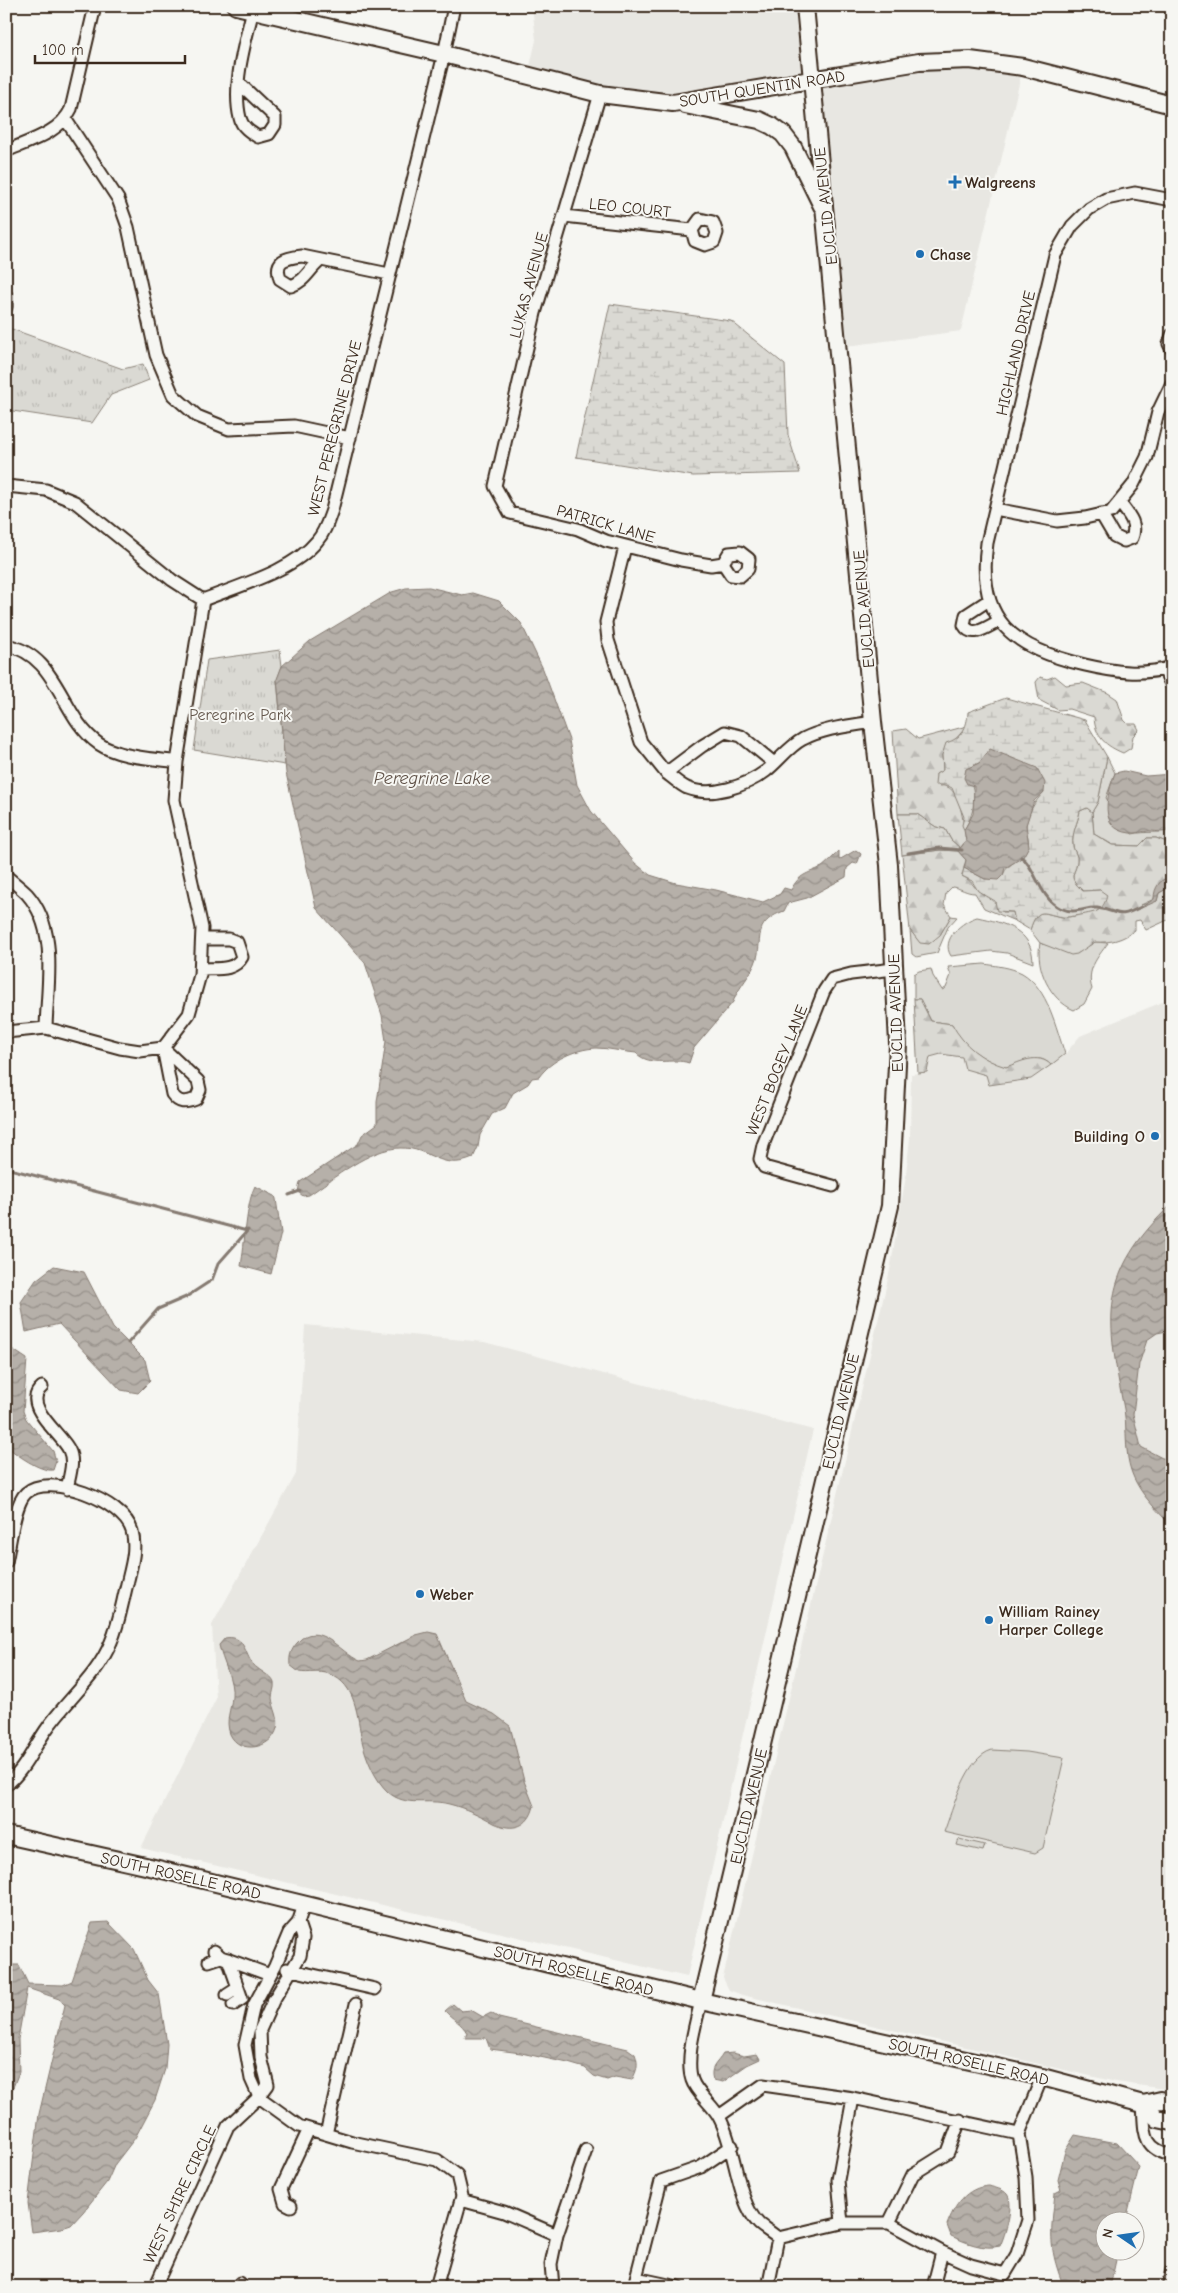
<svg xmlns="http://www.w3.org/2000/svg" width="1178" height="2293" font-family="'Comic Neue',sans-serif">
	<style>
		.built { fill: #e8e7e2 }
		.grass { fill: #dad9d3; stroke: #8a8278 }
		.forest { fill: url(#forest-firs); stroke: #8a8278 }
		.wetland { fill: url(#wetland-marsh); stroke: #8a8278 }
		.park { fill: url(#park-tufts); stroke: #8a8278 }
		.water { fill: url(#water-waves); stroke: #857a71 }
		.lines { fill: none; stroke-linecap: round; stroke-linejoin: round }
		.stream { stroke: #857a71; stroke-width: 3 }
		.street-casing { stroke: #3b2a1e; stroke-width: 15 }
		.secondary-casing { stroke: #3b2a1e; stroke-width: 20 }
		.street { stroke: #f6f6f2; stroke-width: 11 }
		.secondary { stroke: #f6f6f2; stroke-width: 16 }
		.poi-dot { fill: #1f6fb2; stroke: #f6f6f2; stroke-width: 2 }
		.labels { text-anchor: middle; stroke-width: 4; stroke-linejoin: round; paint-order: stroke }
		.street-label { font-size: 16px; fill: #3b2a1e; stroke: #f6f6f2 }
		.poi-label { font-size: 16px; font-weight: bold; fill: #3b2a1e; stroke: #f6f6f2; text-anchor: start }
		.park-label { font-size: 16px; fill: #63564b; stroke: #f6f6f2 }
		.water-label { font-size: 18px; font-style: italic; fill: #605248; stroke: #f6f6f2 }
	</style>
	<defs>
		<pattern id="forest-firs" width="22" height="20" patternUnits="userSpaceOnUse" patternTransform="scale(1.25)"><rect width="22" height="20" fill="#dad9d3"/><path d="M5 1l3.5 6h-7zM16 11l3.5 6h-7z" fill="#bcbab5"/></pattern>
		<pattern id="wetland-marsh" width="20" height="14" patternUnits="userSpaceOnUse" patternTransform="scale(1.25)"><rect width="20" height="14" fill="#dad9d3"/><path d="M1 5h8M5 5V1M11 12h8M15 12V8" fill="none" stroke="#bcbab5"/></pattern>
		<pattern id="park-tufts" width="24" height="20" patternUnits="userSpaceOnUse" patternTransform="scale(1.25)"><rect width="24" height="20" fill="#dad9d3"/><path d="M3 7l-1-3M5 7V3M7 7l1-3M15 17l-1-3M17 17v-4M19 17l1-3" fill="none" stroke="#bcbab5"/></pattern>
		<pattern id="water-waves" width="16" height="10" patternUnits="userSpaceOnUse" patternTransform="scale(1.25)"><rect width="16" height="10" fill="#b6b0a9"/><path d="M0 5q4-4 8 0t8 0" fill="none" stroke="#958f89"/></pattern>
	</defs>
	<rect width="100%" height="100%" fill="#f6f6f2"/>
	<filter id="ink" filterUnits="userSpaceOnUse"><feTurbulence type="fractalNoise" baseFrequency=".02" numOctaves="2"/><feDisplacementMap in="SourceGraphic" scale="10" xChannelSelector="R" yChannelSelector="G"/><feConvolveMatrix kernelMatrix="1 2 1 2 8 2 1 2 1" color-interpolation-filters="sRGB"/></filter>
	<g filter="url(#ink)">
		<path class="built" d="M532 6H805L813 81 919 62 1023 67 961 331 839 347 812 81 673 103 528 75 536 40Z
			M1172 998V2090L1116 2082 742 1995 729 1990 723 1978 890 1270 905 1182 910 1138 911 1074 927 1072 930 1057 941 1054 963 1056 1031 1079 1065 1054 1080 1036Z
			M305 1325 484 1342 813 1430 687 1977 141 1848 216 1699 212 1625 296 1474Z"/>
		<path class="grass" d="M1107 757 1115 773 1106 798 1132 834C1146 831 1161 834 1172 829V844L1156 838H1147L1139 846 1113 845 1094 834 1092 812 1098 802Z
			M951 916 957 917 948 927 937 953 916 957 912 954 910 930 920 942 940 935Z
			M977 917C1005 923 1033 930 1033 963L1007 953 991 951 951 956C940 939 963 921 977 917Z
			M1095 942 1108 943C1097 958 1086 970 1092 989L1084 1004 1074 1010C1050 1000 1035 968 1040 943 1058 949 1079 953 1095 942Z
			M984 964C997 966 1010 967 1022 973 1048 988 1056 1028 1065 1054L1051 1065C1036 1050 1023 1066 1006 1067 997 1067 972 1051 965 1044 959 1039 955 1031 952 1024L931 1021 920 999H914V974L919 971 931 969 933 976 942 990 946 988 951 975 948 967Z
			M992 1750 1027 1752 1064 1758 1043 1848 1035 1853 944 1832C953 1809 966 1757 992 1750Z
			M959 1839 985 1845 983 1851 957 1845Z"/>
		<path class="forest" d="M1055 676 1066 685 1083 683 1108 693 1117 699 1124 720 1128 724H1136L1139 730 1133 736 1131 748 1123 753C1106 746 1095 737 1094 717L1069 709 1058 710 1039 700 1036 682 1040 677 1047 679Z
			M967 726 942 755 943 770 936 774 939 786C962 782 963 826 966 841L960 848 951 840 945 829 936 827 917 814H898L893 731 906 729 918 739Z
			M1087 808 1092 812 1094 834 1112 845 1139 846 1147 838H1156L1172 844V876C1159 879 1156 887 1154 899L1141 905 1157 901 1159 893 1172 886V918L1146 930 1140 920 1135 921V930C1123 940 1110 943 1095 942L1077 954 1071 955 1040 943 1030 930C1037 904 1045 915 1063 917 1072 918 1087 912 1097 911L1100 890 1083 891C1064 874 1078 875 1077 857 1076 853 1073 849 1073 845 1071 834 1078 822 1080 811Z
			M940 850 958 851 966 860 962 876C974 882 971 885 979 891 989 900 995 900 1003 912H1013L1015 921 984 908 975 893C966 893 961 888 952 887L946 893 944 905 951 916 940 935 929 944 920 943 910 930 902 855Z
			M914 999H920L931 1021 952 1024C964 1046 982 1060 1006 1067 1020 1062 1038 1052 1051 1065L1031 1079 989 1085 986 1075 965 1069 962 1057 941 1054 930 1057 927 1072 918 1073Z"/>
		<path class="wetland" d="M610 304 731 321 785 365 788 435 800 473 693 476 576 457Z
			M1006 698 1085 720 1107 757 1098 802 1092 812 1087 808 1080 811C1078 822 1071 834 1073 846 1073 849 1076 853 1077 857 1078 875 1064 874 1083 891L1100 890 1107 895C1106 901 1103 908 1097 911 1094 913 1066 918 1063 917 1045 915 1038 904 1030 930L1015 921 1013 912 997 911 995 901 978 891 972 881 962 876 964 868 985 879 1003 875C1007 862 1024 861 1028 846 1030 840 1026 833 1026 827 1027 814 1035 801 1044 792L979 763 966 769C977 793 977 808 964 830L962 825 964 817 952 788 946 785H935L936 774 943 770 942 755 946 743C962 738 967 728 968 712Z
			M898 814H917L936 827 945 829 951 840 960 848 958 851 940 850 902 855Z"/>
		<path class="park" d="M6 327 123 369 143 364 149 380 111 395 92 423 6 410Z
			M280 650 282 666 277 680 285 765 194 750 207 660Z"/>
		<path class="water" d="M429 587 462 595 473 593 499 601 521 623 543 669 569 740 577 785 591 811 635 863 650 875 676 883 716 890 763 902 780 894 784 888 791 890C799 874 807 874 822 867 824 866 836 854 839 851V860L856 850 861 854 857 864 853 863 847 868 846 877 807 898 788 903 784 911C776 914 770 917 764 924 758 932 760 948 757 958 752 975 738 987 733 1002L694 1048 689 1063C672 1057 651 1068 636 1053 623 1052 609 1048 596 1048 575 1049 551 1060 539 1077L532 1078 528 1084 513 1093 505 1108 492 1114 480 1135 478 1147 473 1158C441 1172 430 1147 400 1148 370 1148 333 1179 309 1195L303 1196 298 1192 300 1182 358 1144 362 1135 377 1124V1102L386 1041 382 1015 365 963 316 908 286 773 277 679 282 666 310 641 392 592 406 588Z
			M990 749 1037 768 1045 783 1044 792 1034 801 1026 825 1029 846 1023 857 1005 868 1003 875 998 880 985 879 964 868 966 860 958 851 966 841 964 830 973 814 974 786 967 784 964 778 966 769 979 763Z
			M1124 771 1146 776 1172 774V829C1162 834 1159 831 1149 831 1143 831 1136 834 1130 833 1097 829 1107 795 1115 773Z
			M1172 876V886L1159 893 1157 901 1139 909 1154 899C1154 887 1160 879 1172 876Z
			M255 1186 275 1196 276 1199 281 1233 271 1274 241 1266C245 1243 246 1204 255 1186Z
			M1172 1204V1330L1157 1333 1147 1340 1139 1364 1133 1414 1141 1447 1162 1458 1172 1459V1527C1153 1505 1133 1489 1128 1458 1125 1442 1127 1425 1124 1409 1106 1317 1098 1274 1172 1204Z
			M54 1266 84 1272 113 1328 145 1360 150 1381 138 1393 121 1390 59 1324 26 1332 21 1302 36 1280Z
			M12 1349 27 1359 23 1411 26 1419 53 1451 56 1461 53 1470C40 1472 16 1454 6 1446V1350Z
			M428 1632 437 1634 466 1701 494 1714 510 1726 524 1781 534 1806C529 1827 513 1832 494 1823 480 1815 465 1808 449 1804 427 1798 406 1808 388 1792 375 1780 366 1758 362 1741 357 1717 357 1684 329 1674 319 1670 309 1674 299 1672L290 1665C289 1656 291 1650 297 1643 318 1618 340 1653 360 1661L367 1660 416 1635Z
			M225 1638C242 1635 244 1648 250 1660 255 1670 272 1675 274 1683 275 1688 272 1693 272 1698 273 1708 280 1718 277 1728 272 1749 239 1755 230 1734 225 1720 231 1710 232 1697 234 1680 222 1661 219 1645Z
			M108 1922 134 1949 148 1980 159 1994 167 2044 165 2069 155 2100 135 2138 115 2164 107 2182 83 2212 71 2225 62 2228 32 2232 28 2203 39 2114 65 2005 59 1999 27 1988 18 2039 19 2072 8 2100 10 2112 6 2129V1965H19L28 1984 63 1985 72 1981 92 1923Z
			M453 2004 461 2011 471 2010 483 2017 491 2013 499 2018 628 2049 635 2054C639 2065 637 2070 632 2080L615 2077 607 2080 594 2076 585 2068 568 2063 521 2053 490 2049 486 2038H465L467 2033C462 2023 452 2019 445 2011Z
			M733 2053 744 2056 757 2054 760 2059 747 2065 723 2082 713 2080C709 2067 717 2064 723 2054Z
			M1075 2135 1117 2143 1139 2167 1126 2220H1106V2250L1118 2251 1110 2287H1080L1062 2282C1048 2245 1051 2232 1055 2193L1061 2190 1058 2180 1065 2151Z
			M989 2186C995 2188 1003 2189 1007 2194 1015 2204 1005 2235 1000 2246 983 2250 967 2243 951 2236L947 2225C954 2206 966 2187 989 2186Z"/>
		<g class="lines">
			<path class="stream" d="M908 853 939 848 962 850
				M1021 857C1034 864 1040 899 1060 908 1075 915 1085 907 1097 908 1121 911 1115 920 1141 907
				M6 1168 247 1231
				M289 1195 300 1191
				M128 1343 158 1309 186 1297 212 1280 218 1264 248 1230"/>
			<g class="street-casing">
				<path id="street" d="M238 82 275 117V125L269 134 258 137C250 132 242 127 240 118 232 86 245 41 253 10
					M600 94 535 313 495 486 510 513 578 529 606 541 681 560 711 565 723 563 731 575 740 576 748 569 749 559 740 552 729 553 723 563
					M66 120 118 199 128 227 156 355 173 395 197 416 229 429 294 426 350 438
					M6 151C29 141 60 133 71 109L95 6
					M1172 200 1135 193 1106 199 1089 209 1072 226 1055 255 987 543C976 622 1014 648 1085 665 1115 672 1142 676 1172 667
					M564 216 692 230 695 241 705 245 714 242 717 233 713 222 700 219 692 230
					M321 260C309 269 306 281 291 286L280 279C274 260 285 258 302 256L389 274
					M6 295V307
					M1172 335 1169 344 1172 350
					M6 486 46 490 75 502 172 580 203 600
					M995 509 1057 521 1085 518 1111 512 1133 485 1147 457 1158 412 1172 383
					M1101 514 1114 536 1124 541 1132 538C1138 523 1128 514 1119 502
					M625 547 606 622 608 640 641 742 666 773
					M989 600 966 615 964 625C972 639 987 627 999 621
					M6 645C59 655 60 717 99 744 120 758 152 758 177 762
					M1164 669 1172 686
					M774 763 741 736 725 732 702 746 666 773C672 777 680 785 687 788 712 798 746 786 766 771 779 761 788 747 803 739 825 728 849 726 873 722
					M6 876C13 882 21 888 27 894 59 930 47 985 46 1028
					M201 969C215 968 234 972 242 957L237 942 229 939H202
					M6 1032 46 1028 120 1048 140 1051 163 1048
					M163 1048 189 1014 200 975 202 928 174 800 177 762 203 600C238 586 293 571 317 541 325 532 328 521 332 510L444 54 454 6
					M163 1048 198 1081 200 1090 196 1099C185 1103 179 1104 172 1094Z
					M833 1186 764 1167 760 1159 763 1145 824 991 832 979 851 974 894 969
					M42 1387C20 1405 63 1435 69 1450 75 1462 69 1477 67 1489
					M6 1562C10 1545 14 1504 26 1493 48 1472 123 1500 132 1531 137 1549 131 1567 127 1584 122 1603 119 1624 111 1642 97 1677 66 1700 46 1730 33 1749 24 1771 6 1785
					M298 1923 303 1938 300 1956 273 2001 260 2030 261 2057 268 2085 259 2097 251 2079 245 2045 254 2005 275 1966 289 1933 298 1923 304 1905
					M214 1951 221 1957 270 1975
					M228 1959 242 1999 233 2005
					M209 1961 221 1957
					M287 1969 375 1989
					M227 1995 238 1988
					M701 2001C696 2022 685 2059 692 2080 696 2093 713 2105 719 2117 736 2147 736 2201 759 2224 765 2229 772 2233 778 2238
					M1143 2104C1145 2130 1141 2149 1172 2155
					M719 2116 763 2085 853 2098 1019 2134
					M326 2134 356 2004
					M461 2200 504 2212 557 2235 586 2150
					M291 2206 285 2203 281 2189 309 2129
					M842 2223 838 2180 853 2098
					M889 2223 913 2174 948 2152 960 2120
					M778 2238 842 2223H889L942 2252 971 2265 1005 2274 1017 2254 1028 2220 1026 2177 1019 2134 1042 2077
					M155 2287 228 2126 259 2097 299 2126 352 2142 437 2160 457 2175 462 2196 436 2287
					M239 2287 240 2283
					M553 2287 551 2264 557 2235
					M678 2287 636 2278 661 2181 701 2167 732 2146
					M768 2287 778 2238
					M933 2287 942 2252
					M1168 2287 1172 2270"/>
			</g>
			<g class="secondary-casing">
				<path id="secondary" d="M236 6 444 54 600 94 673 103 919 62 970 60 1023 67 1172 105
					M685 105 759 120 772 126 783 134 793 147 822 206
					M6 1835 150 1867 701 2001 1042 2077 1143 2104 1161 2100 1172 2102
					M701 2001 890 1206 898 1044 889 865 873 722 805 6
					M1143 2104 1158 2119 1172 2122"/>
			</g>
			<use href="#street" class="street"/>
			<use href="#secondary" class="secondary"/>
		</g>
	</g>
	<g class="poi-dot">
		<path d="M952.5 174.5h5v5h5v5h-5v5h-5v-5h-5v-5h5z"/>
		<circle cx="920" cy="254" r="5"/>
		<circle cx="1155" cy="1136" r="5"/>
		<circle cx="420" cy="1594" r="5"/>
		<circle cx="989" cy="1620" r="5"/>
	</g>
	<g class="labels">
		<g class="street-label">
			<text transform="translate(762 88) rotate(-9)" y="6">SOUTH QUENTIN ROAD</text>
			<text transform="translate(825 206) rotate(-96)" y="6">EUCLID AVENUE</text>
			<text transform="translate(630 207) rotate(6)" y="6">LEO COURT</text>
			<text transform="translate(528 285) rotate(-75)" y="6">LUKAS AVENUE</text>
			<text transform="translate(1015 353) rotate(-77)" y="6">HIGHLAND DRIVE</text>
			<text transform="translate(334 428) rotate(-76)" y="6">WEST PEREGRINE DRIVE</text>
			<text transform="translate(606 523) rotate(16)" y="6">PATRICK LANE</text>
			<text transform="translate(863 609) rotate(-95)" y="6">EUCLID AVENUE</text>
			<text transform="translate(895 1013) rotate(-92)" y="6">EUCLID AVENUE</text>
			<text transform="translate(776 1070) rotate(-68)" y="6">WEST BOGEY LANE</text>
			<text transform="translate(840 1411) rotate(-77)" y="6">EUCLID AVENUE</text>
			<text transform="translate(748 1806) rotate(-77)" y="6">EUCLID AVENUE</text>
			<text transform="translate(181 1875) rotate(13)" y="6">SOUTH ROSELLE ROAD</text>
			<text transform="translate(574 1970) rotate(14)" y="6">SOUTH ROSELLE ROAD</text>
			<text transform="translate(969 2061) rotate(13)" y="6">SOUTH ROSELLE ROAD</text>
			<text transform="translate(179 2194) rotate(-65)" y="6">WEST SHIRE CIRCLE</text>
		</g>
		<g class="poi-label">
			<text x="965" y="188">Walgreens</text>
			<text x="930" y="260">Chase</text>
			<text x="1145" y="1142" text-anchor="end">Building O</text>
			<text x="430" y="1600">Weber</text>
			<text x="999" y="1617">William Rainey<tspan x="999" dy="18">Harper College</tspan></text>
		</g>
		<g class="park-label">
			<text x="240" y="720">Peregrine Park</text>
		</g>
		<g class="water-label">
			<text x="432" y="784">Peregrine Lake</text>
		</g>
	</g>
	<rect width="1178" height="2293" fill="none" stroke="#f6f6f2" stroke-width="25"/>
	<rect x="12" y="12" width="1153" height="2268" fill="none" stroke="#3b2a1e" stroke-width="2" filter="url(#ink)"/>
	<g transform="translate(1120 2236) rotate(283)"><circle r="24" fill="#f6f6f2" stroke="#aba49d"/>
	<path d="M0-4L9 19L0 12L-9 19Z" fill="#1f6fb2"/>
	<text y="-8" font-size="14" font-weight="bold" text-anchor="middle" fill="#3b2a1e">N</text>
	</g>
	<path d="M35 55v8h150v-8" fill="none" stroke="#3b2a1e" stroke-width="2.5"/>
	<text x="42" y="55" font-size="15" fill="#3b2a1e" stroke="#f6f6f2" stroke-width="4" paint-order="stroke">100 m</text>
</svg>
